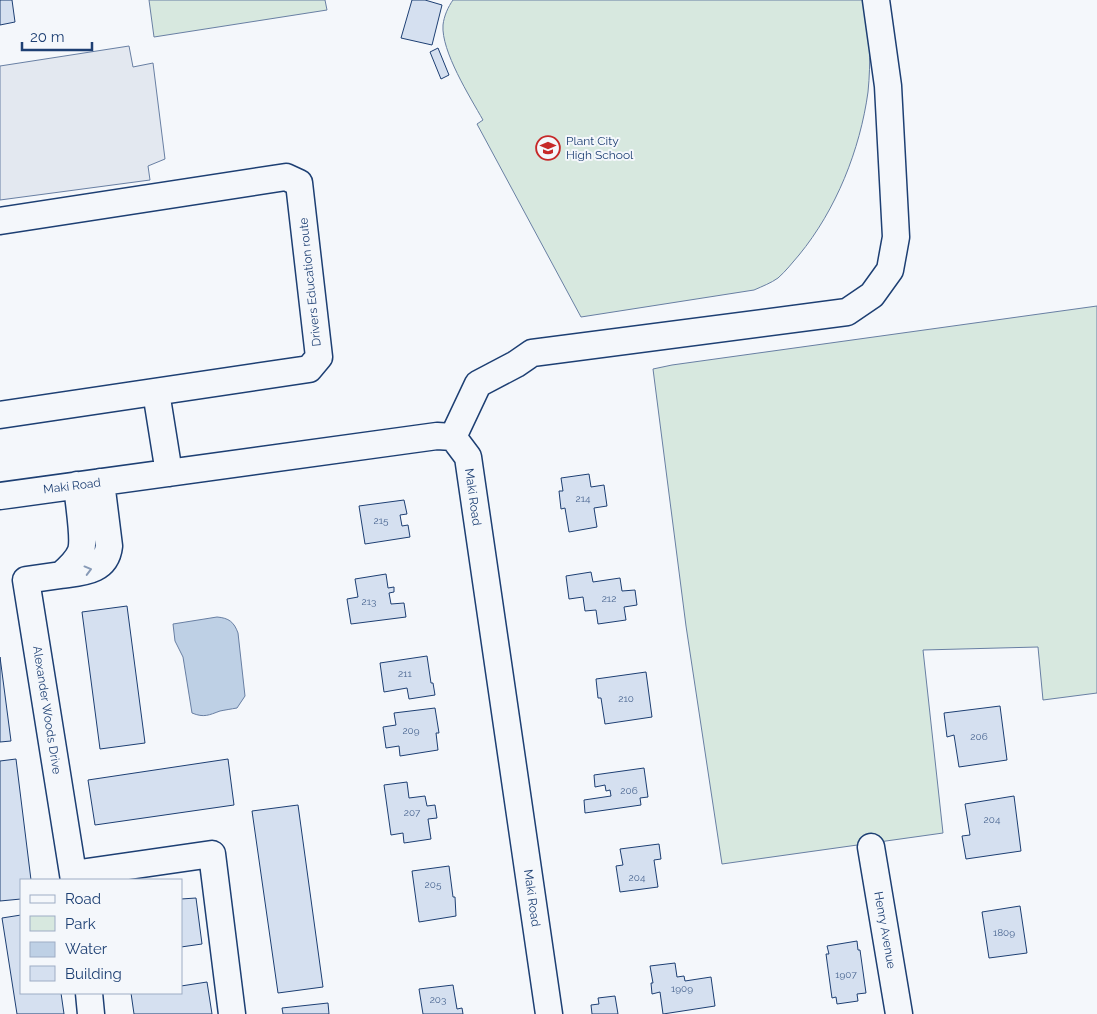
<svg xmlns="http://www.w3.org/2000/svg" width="1097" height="1014" font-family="Raleway,sans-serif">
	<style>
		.green { fill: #d7e8df; stroke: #687fa3 }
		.parking { fill: #e3e8f0; stroke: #687fa3 }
		.water { fill: #bed0e5; stroke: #687fa3 }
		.building { fill: #d5e0f0; stroke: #1d3f73 }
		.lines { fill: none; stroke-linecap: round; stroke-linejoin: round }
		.minor-casing { stroke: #1d3f73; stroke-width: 29 }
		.minor { stroke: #f4f7fb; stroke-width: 26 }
		.oneway { stroke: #889bb7 }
		.labels { text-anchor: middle; stroke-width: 4; stroke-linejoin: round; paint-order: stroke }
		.number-label { font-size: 10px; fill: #4b6792 }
		.poi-label { font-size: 12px; fill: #1d3f73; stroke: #f4f7fb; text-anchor: start }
		.street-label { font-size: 12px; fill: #1d3f73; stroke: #f4f7fb }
	</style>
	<rect width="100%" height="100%" fill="#f4f7fb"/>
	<path class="green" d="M149 0H325L327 10 154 37Z
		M453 0H865C870 30 871 62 868 92 860 150 836 210 799 255 792 263 786 271 778 278 771 283 763 286 754 290L581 317 477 124 483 120C470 97 441 51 443 25 444 16 448 7 453 0Z
		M1097 306V693L1043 700 1038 647 923 650 943 833 722 864 686 626 653 369 672 365Z"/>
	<path class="parking" d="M129 46 133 67 153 63 165 159 148 166 150 180 0 200V66Z"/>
	<path class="water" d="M217 617C229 618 234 622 238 633L245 696 237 708C231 709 225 710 220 711 209 715 204 718 192 713L183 657 175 641 173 624Z"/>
	<path class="building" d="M0 0H12L15 22 0 25Z
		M412 0H425L442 5 432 45 401 38Z
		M438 48 449 75 441 79 430 52Z
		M589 474 591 487 604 485 607 506 594 508 597 527 569 532 565 508 561 509 559 491H563L561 478Z
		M404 500 407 514 400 515 402 526 408 525 410 537 365 544 359 506Z
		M591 572 593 582 620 578 622 591 635 590 637 605 624 607 626 620 598 624 596 610 585 611 583 597 569 599 566 576Z
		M386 574 388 588 394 587V592L389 593 391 604 404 603 406 617 351 624 347 599 358 597 355 579Z
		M127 606 145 743 100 749 82 612Z
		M427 656 431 683H433L435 695 409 699 407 688 384 692 380 663Z
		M0 657 11 741 0 742Z
		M646 672 652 717 605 724 601 698H598L596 679Z
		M1000 706 1007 760 959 767 954 735 947 737 944 713Z
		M435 708 439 733H436L438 750 400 756 399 746 386 748 383 727 396 725 394 713Z
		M16 759 31 880H21V899L0 901V761Z
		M228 759 234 805 95 825 88 780Z
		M644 768 648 797 640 798 641 805 585 813 584 800 611 796 610 790 606 791 605 785 595 787 594 775Z
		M407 782 409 798 425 796 427 806 435 805 437 818 428 819 431 839 404 843 403 833 391 835 384 785Z
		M1014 796 1021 851 966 859 962 836 970 835 965 804Z
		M298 805 323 987 278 993 252 811Z
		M659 844 661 859 654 860 658 887 620 892 616 866 623 865 620 849Z
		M449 866 453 897H455L456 916 419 922 412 871Z
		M196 898 202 944 181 947V899Z
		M1020 906 1027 953 989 958 982 912Z
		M21 915V993H61L64 1014H17L2 918Z
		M857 941 858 950H860L866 993 857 994 858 1001 837 1004 836 997 832 998 826 954H829L827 946Z
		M675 963 677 977 684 976 685 981 711 977 715 1006 663 1014 660 992 652 994 651 983H653L650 966Z
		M207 982 212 1014H134L131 993H181V986Z
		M453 985 457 1009 462 1008 463 1014H423L419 989Z
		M615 996 618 1014H592L591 1005 599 1004 598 998Z
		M328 1003 329 1014H283L282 1008Z"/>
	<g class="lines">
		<g class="minor-casing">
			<path id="minor" d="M0 221 286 177 299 183 319 357 309 369 0 415
				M156 392 169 473
				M453 437 478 384 516 364 532 353 847 312 872 295 890 270 896 237 888 86 876 0
				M77 485C78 499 85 539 81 551 78 559 68 569 61 575 82 572 106 572 109 546L101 482
				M0 496 437 436 453 437 468 457 549 1014
				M61 575 26 580 74 880
				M871 847 899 1014
				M73 874 212 854 232 1014
				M89 993 91 1014"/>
		</g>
		<use href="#minor" class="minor"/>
	</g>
	<defs><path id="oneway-chevron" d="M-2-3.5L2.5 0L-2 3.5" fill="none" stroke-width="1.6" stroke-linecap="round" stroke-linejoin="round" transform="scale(1.25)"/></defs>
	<use class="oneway" href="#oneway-chevron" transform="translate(88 570) rotate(-15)"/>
	<defs>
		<g id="school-ring" transform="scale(1.25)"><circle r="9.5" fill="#f4f7fb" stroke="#c62828" stroke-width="1.5"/><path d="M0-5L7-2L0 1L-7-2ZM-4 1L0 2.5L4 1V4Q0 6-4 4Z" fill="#c62828"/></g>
	</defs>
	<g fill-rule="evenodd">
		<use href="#school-ring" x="548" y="148"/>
	</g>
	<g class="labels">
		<g class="number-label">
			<text x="583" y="502">214</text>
			<text x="381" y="524">215</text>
			<text x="609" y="602">212</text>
			<text x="369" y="605">213</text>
			<text x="405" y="677">211</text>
			<text x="626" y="702">210</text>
			<text x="411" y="734">209</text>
			<text x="979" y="740">206</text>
			<text x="629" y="794">206</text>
			<text x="412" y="816">207</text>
			<text x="992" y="823">204</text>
			<text x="637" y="881">204</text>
			<text x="433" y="888">205</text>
			<text x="1004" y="936">1809</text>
			<text x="846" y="978">1907</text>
			<text x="682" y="992">1909</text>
			<text x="438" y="1003">203</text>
		</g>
		<g class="poi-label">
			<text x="566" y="145">Plant City<tspan x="566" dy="14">High School</tspan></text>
		</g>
		<g class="street-label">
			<text transform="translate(310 282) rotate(-96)" y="4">Drivers Education route</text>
			<text transform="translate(72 486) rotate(-7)" y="4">Maki Road</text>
			<text transform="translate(473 497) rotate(82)" y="4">Maki Road</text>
			<text transform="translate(47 710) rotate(81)" y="4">Alexander Woods Drive</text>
			<text transform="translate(532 898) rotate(82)" y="4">Maki Road</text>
			<text transform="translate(885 930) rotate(80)" y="4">Henry Avenue</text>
		</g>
	</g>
	<rect x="20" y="879" width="162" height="115" fill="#f4f7fb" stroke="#9eadc5"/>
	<rect x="30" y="895" width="25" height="8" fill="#f4f7fb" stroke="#9eadc5"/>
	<text x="65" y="904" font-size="15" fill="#1d3f73">Road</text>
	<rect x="30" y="916" width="25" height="15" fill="#d7e8df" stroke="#9eadc5"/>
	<text x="65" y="929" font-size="15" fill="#1d3f73">Park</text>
	<rect x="30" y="942" width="25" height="15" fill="#bed0e5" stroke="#9eadc5"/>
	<text x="65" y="954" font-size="15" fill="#1d3f73">Water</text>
	<rect x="30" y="966" width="25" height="15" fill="#d5e0f0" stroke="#9eadc5"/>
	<text x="65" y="979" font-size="15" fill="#1d3f73">Building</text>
	<path d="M22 42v8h70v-8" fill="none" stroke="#1d3f73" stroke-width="2.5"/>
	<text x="30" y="42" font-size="15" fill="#1d3f73" stroke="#f4f7fb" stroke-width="4" paint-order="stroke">20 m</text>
</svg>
